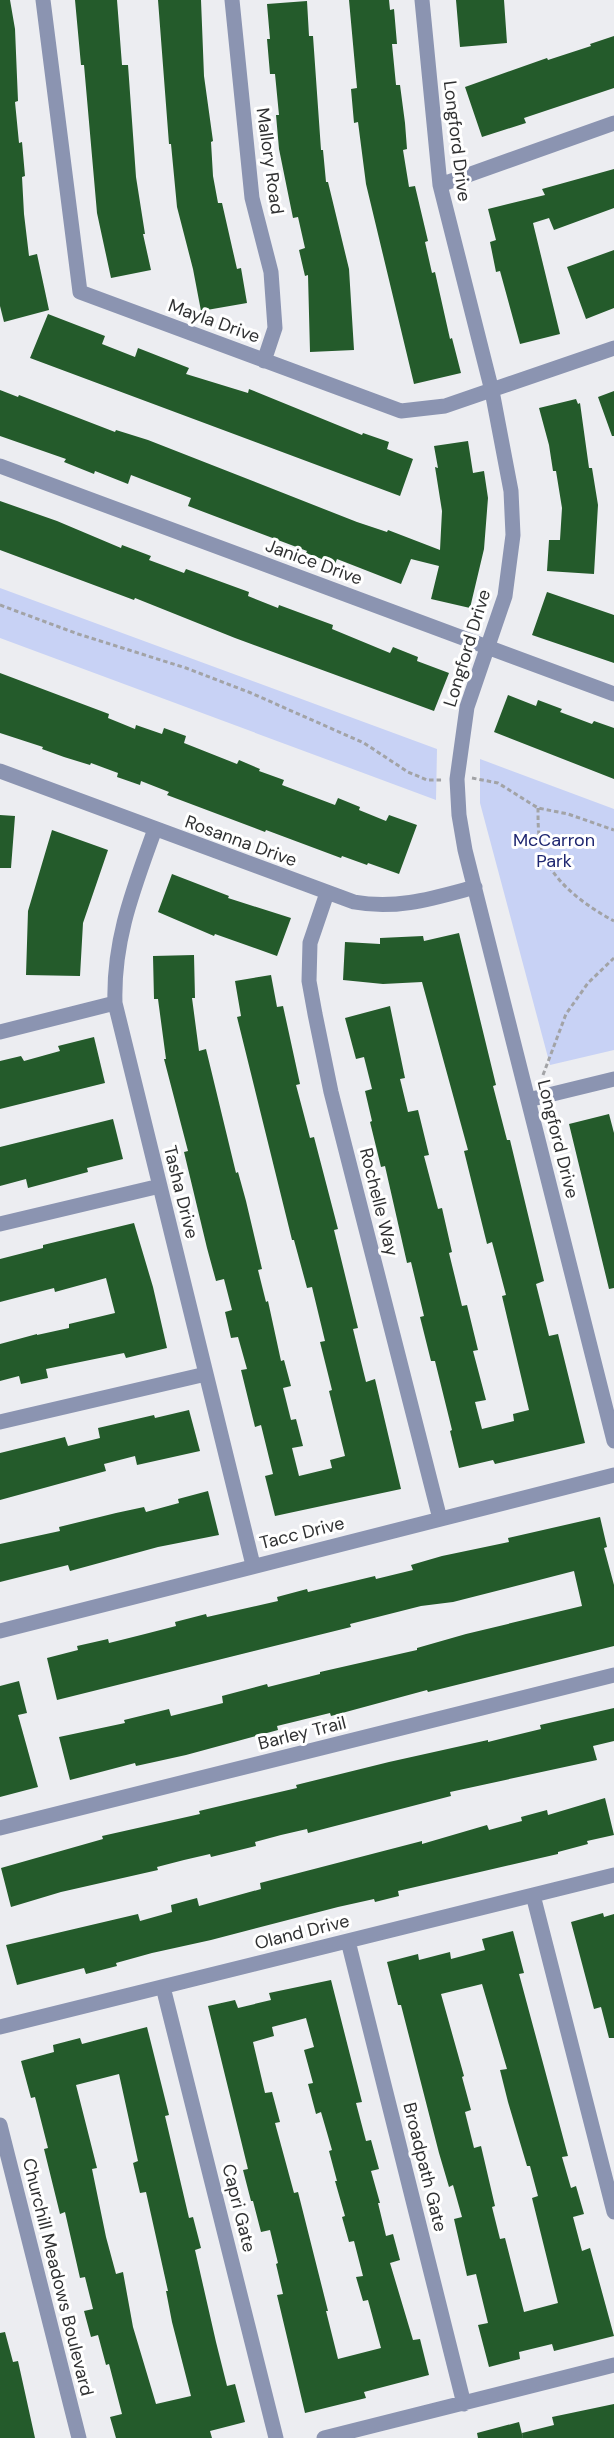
<svg xmlns="http://www.w3.org/2000/svg" width="614" height="2438" font-family="'DM Sans',sans-serif">
	<style>
		.green { fill: #c8d2f5 }
		.building { fill: #245b2b; fill-rule: evenodd }
		.lines { fill: none; stroke-linecap: round; stroke-linejoin: round }
		.path { stroke: #a2a3a6; stroke-width: 3; stroke-dasharray: 4.5 3; stroke-linecap: butt }
		.minor { stroke: #8b94b1; stroke-width: 15 }
		.labels { text-anchor: middle; stroke-width: 6; stroke-linejoin: round; paint-order: stroke }
		.street-label { font-size: 18px; fill: #303132; stroke: #fff }
		.park-label { font-size: 18px; fill: #1e2670; stroke: #fff }
	</style>
	<rect width="100%" height="100%" fill="#ecedf1"/>
	<path class="green" d="M0 588 437 749 436 800 0 638Z
		M480 759 614 809V1050L550 1065 480 803Z"/>
	<path class="building" d="M0 0H10L15 29 18 101 15 102 19 143 22 142 25 176 22 177 24 214 29 256 37 254 49 310 4 322 0 306Z
		M75 0H117L122 65H128L136 177 145 234H143L151 270 111 278 97 213 84 65H81Z
		M158 0H201L204 76 213 141 211 142 213 176 218 203H222L237 269 241 268 247 303 201 311 193 269 177 207 171 144H169Z
		M349 0H389L390 10 394 9 397 44H392L396 85H400L405 123 407 149 403 150 409 187 415 186 428 241 425 242 432 273 435 272 450 339 452 338 461 373 414 384 366 184 358 122 354 123 351 89 357 88Z
		M456 0H504L507 43 460 47Z
		M307 1 309 36H313L321 150H323L326 182H328L349 269 354 350 310 352 308 275 305 276 299 250 305 248 298 217 293 218 279 149 276 115H279L275 74H270L267 39H270L267 4Z
		M614 36V88L524 118 526 123 482 137 465 87 547 58 548 60 591 46 590 44Z
		M614 169V208L554 230 549 218 533 223 560 334 520 344 500 271 496 272 490 242 496 240 488 209 545 195 542 189Z
		M614 250V308L586 319 567 267Z
		M48 314 105 336 102 344 135 357 138 348 189 368 186 374 248 393 249 389 362 435 363 433 389 442 387 449 413 459 400 496 30 358Z
		M0 390 18 397 19 395 115 432 116 430 148 440 357 522 387 532 388 530 440 550 442 511 435 467 438 468 434 446 468 441 473 473 484 471 488 498 484 549 470 608 431 599 439 566 411 559 401 584 337 559 335 564 306 553 307 551 188 506 191 498 131 475 128 484 95 471 94 474 64 462 66 459 0 436Z
		M614 391V436H612L598 397Z
		M576 399 578 404 580 403 589 468H592L598 505 594 574 547 571 549 540H560L562 508 556 471H553L549 445 539 408Z
		M0 501 57 521 121 548 122 545 151 556 149 560 184 573 186 569 249 592 248 596 278 608 279 605 333 625 332 629 390 653 393 647 418 657 417 661 449 673 434 711 235 638 135 598 134 600 0 550Z
		M547 592 614 615V663L532 635Z
		M0 673 109 714 108 718 135 729 136 725 162 734 164 728 186 736 184 743 237 764 239 760 260 769 259 771 284 780 282 785 335 805 338 798 360 807 359 810 386 821 389 815 417 825 399 874 368 863 367 865 342 856 341 858 266 830 265 832 167 795 169 792 141 781 140 785 117 777 118 773 91 763 90 765 64 757 42 749 43 747 0 733Z
		M508 695 536 706 538 700 562 709 560 712 592 724 594 721 614 728V779L494 732Z
		M0 815 15 816 11 868H0Z
		M52 830 108 850 83 923 80 976 26 975 28 911Z
		M172 874 229 896 228 898 291 918 277 956 215 934 214 936 158 912Z
		M459 933 496 1085 493 1086 507 1140H510L544 1281 536 1284 549 1336 558 1334 585 1443 495 1464 493 1460 459 1468 450 1431 452 1430 435 1361H431L420 1317 424 1316 411 1262 407 1263 385 1166 381 1167 370 1122 372 1121 365 1091 372 1089 364 1057 356 1059 345 1018 390 1006 405 1078 400 1079 408 1112 418 1110 429 1155 424 1156 438 1209 442 1208 452 1252 449 1253 462 1306 467 1305 478 1350 473 1351 486 1400 475 1402 482 1429 514 1421 513 1414 529 1410 502 1296 506 1295 492 1242 487 1244 464 1151 468 1150 422 982 383 984 343 980 345 942 380 944V938L423 936 424 941Z
		M194 955 195 998H192L199 1051 206 1049 236 1173 238 1172 246 1201 262 1269 258 1270 266 1302 268 1301 281 1361 284 1360 291 1386 283 1388 291 1420 296 1419 303 1446 292 1448 299 1476 332 1468 330 1460 345 1456 329 1391 332 1390 320 1342 325 1341 312 1287 307 1288 294 1240H292L237 1017 241 1016 235 981 271 975 277 1007 283 1006 290 1038 300 1084 296 1085 310 1138 314 1137 338 1229 334 1230 358 1328 353 1329 366 1382 375 1379 401 1489 275 1516 265 1476 273 1474 261 1425 255 1427 241 1370 247 1369 238 1337 231 1338 225 1312 232 1310 224 1279 216 1281 207 1248 184 1152 188 1151 164 1059H166L158 999H154L153 956Z
		M94 1037 105 1083 0 1109V1061L21 1056 24 1061 60 1051 58 1046Z
		M609 1114 614 1133V1288L609 1289 569 1124Z
		M113 1119 123 1159 87 1168 88 1172 28 1188 26 1179 0 1186V1147Z
		M134 1223 153 1287 167 1348 126 1358 124 1353 46 1369 48 1378 21 1384 19 1376 0 1381V1344L37 1334V1335L69 1328V1324L115 1313 106 1278 55 1292 54 1288 0 1302V1259L43 1248V1245Z
		M189 1410 200 1451 137 1465 135 1456 104 1464 106 1471 0 1500V1453L65 1437 68 1446 100 1438 98 1428 154 1415 155 1418Z
		M208 1491 219 1535 158 1547 70 1571 68 1565 0 1582V1544L60 1531 59 1527 116 1513 144 1507 146 1512 179 1503 178 1499Z
		M600 1517 607 1547 604 1548 614 1585V1646L428 1692 427 1690 331 1716 330 1713 277 1726 278 1730 186 1755 136 1766 135 1763 70 1780 59 1737 125 1723 124 1720 169 1709 171 1716 223 1703 222 1696 267 1684 268 1687 320 1674V1672L417 1650V1648L466 1634 582 1606 574 1571 453 1602 421 1606 350 1624 351 1627 57 1700 47 1658 78 1650 77 1646 108 1639 109 1643 145 1634 176 1626 175 1622 206 1614 207 1617 278 1601 277 1597 307 1589 308 1592 375 1576 376 1579 413 1570 411 1565 442 1556 509 1542 508 1538Z
		M19 1681 27 1713 18 1715 38 1787 0 1797V1686Z
		M614 1708V1741L593 1746 597 1760 450 1792 451 1796 308 1833 307 1829 281 1835 255 1842 256 1846 211 1857 210 1854 184 1860 157 1867 158 1870 61 1892 11 1907 1 1868 103 1839 102 1836 200 1814 199 1811 297 1788 296 1785 389 1762 488 1740V1742L541 1729 540 1725Z
		M605 1798 614 1835 587 1841 588 1844 558 1852V1854L398 1891 399 1896 375 1902 374 1899 338 1907 211 1940 152 1953 116 1963 117 1966 86 1974 84 1968 17 1985 6 1945 138 1914 140 1921 172 1912 171 1905 197 1898 199 1906 261 1889 260 1883 422 1841V1844L487 1825 489 1830 522 1821 521 1817 547 1810 548 1815Z
		M603 1913 604 1917 614 1914V2038H609L601 2007 594 2009 571 1922Z
		M513 1931 524 1973 519 1974 568 2156 562 2157 571 2188 576 2186 584 2214 573 2217 582 2251 590 2248 614 2336 554 2351 552 2344 519 2352 520 2359 489 2367 478 2325 488 2323 476 2274 467 2276 454 2219 462 2217 453 2185 449 2187 439 2153 401 2005H398L387 1962 418 1954 419 1960 450 1952 451 1959 485 1950 482 1939ZM482 1984 507 2069 500 2070 508 2102 527 2166H530L538 2196 532 2198 558 2303 524 2312 505 2238 500 2239 492 2207 495 2206 481 2146 474 2148 465 2112 471 2110 462 2077 464 2076 441 1994Z
		M331 1980 362 2102 356 2103 366 2141 371 2140 379 2169 371 2171 380 2203H378L386 2236 393 2234 400 2260 390 2263 413 2340 420 2339 429 2375 364 2392 366 2398 305 2413 277 2295 283 2294 276 2264 278 2263 270 2230 261 2232 253 2201H251L243 2170 248 2169 208 2006 235 2000 238 2008 271 2000 269 1993ZM306 2018 314 2047 304 2050 313 2083 308 2084 316 2114 321 2112 332 2150 329 2151 337 2181H335L345 2216 342 2217 349 2242 354 2241 363 2276 356 2277 363 2301 368 2300 381 2348 338 2359 326 2311H328L298 2192 294 2193 275 2123 280 2122 272 2092 265 2093 253 2042 274 2036 272 2027Z
		M147 2027 169 2115 165 2116 189 2218 193 2217 201 2248 195 2250 216 2342 227 2386 235 2384 245 2422 210 2431 212 2438H116L110 2417 122 2414 109 2364 106 2365 98 2335 91 2337 84 2311 93 2309 85 2277 80 2278 65 2212 60 2214 44 2149 48 2148 35 2097 31 2098 21 2061 54 2052 53 2045 80 2038 82 2044ZM119 2074 138 2161 133 2163 140 2193 146 2192 168 2291H166L172 2322 191 2396 156 2404 133 2327 123 2272 116 2274 106 2237 92 2169 97 2168 76 2085Z
		M5 2332 13 2362 18 2361 35 2438H0V2333Z
		M614 2404V2438H478L477 2433 519 2422 523 2438 522 2433 554 2425 552 2417Z"/>
	<g class="lines">
		<path class="path" d="M0 605 78 634 186 668 251 693 364 743 408 772 427 780H442
			M472 778 498 783 538 808 568 814 614 830
			M538 808C538 822 538 837 542 850 552 882 586 906 614 921
			M543 1075 566 1014 588 983 614 958"/>
		<path class="minor" d="M43 0 80 292 401 411 445 406 614 348
			M232 0 252 198 271 272 275 328 264 361
			M422 0 440 185 492 391 511 491 513 535 505 596 467 707 457 779 459 815 465 850 614 1441
			M440 185 614 123
			M0 466 614 694
			M0 771 354 902C397 910 434 898 475 887
			M155 829C134 888 113 939 115 1003L253 1565
			M327 893 310 943 309 981 315 1014 331 1092 440 1519
			M0 1032 115 1003
			M528 1100 614 1079
			M0 1224 160 1186
			M0 1422 206 1374
			M0 1631 614 1475
			M0 1828 614 1675
			M533 1895 614 2212
			M348 1941 464 2404
			M163 1987 276 2438
			M0 2027 614 1875
			M0 2125 79 2438
			M324 2438 614 2365"/>
	</g>
	<g class="labels">
		<g class="street-label">
			<text transform="translate(457 141) rotate(83)" y="6">Longford Drive</text>
			<text transform="translate(270 161) rotate(82)" y="6">Mallory Road</text>
			<text transform="translate(214 321) rotate(20)" y="6">Mayla Drive</text>
			<text transform="translate(314 562) rotate(20)" y="6">Janice Drive</text>
			<text transform="translate(467 648) rotate(-73)" y="6">Longford Drive</text>
			<text transform="translate(241 841) rotate(20)" y="6">Rosanna Drive</text>
			<text transform="translate(558 1139) rotate(76)" y="6">Longford Drive</text>
			<text transform="translate(181 1192) rotate(76)" y="6">Tasha Drive</text>
			<text transform="translate(379 1202) rotate(76)" y="6">Rochelle Way</text>
			<text transform="translate(302 1533) rotate(-14)" y="6">Tacc Drive</text>
			<text transform="translate(302 1733) rotate(-14)" y="6">Barley Trail</text>
			<text transform="translate(302 1932) rotate(-14)" y="6">Oland Drive</text>
			<text transform="translate(425 2167) rotate(76)" y="6">Broadpath Gate</text>
			<text transform="translate(239 2208) rotate(76)" y="6">Capri Gate</text>
			<text transform="translate(58 2277) rotate(76)" y="6">Churchill Meadows Boulevard</text>
		</g>
		<g class="park-label">
			<text x="554" y="846">McCarron<tspan x="554" dy="21">Park</tspan></text>
		</g>
	</g>
</svg>
